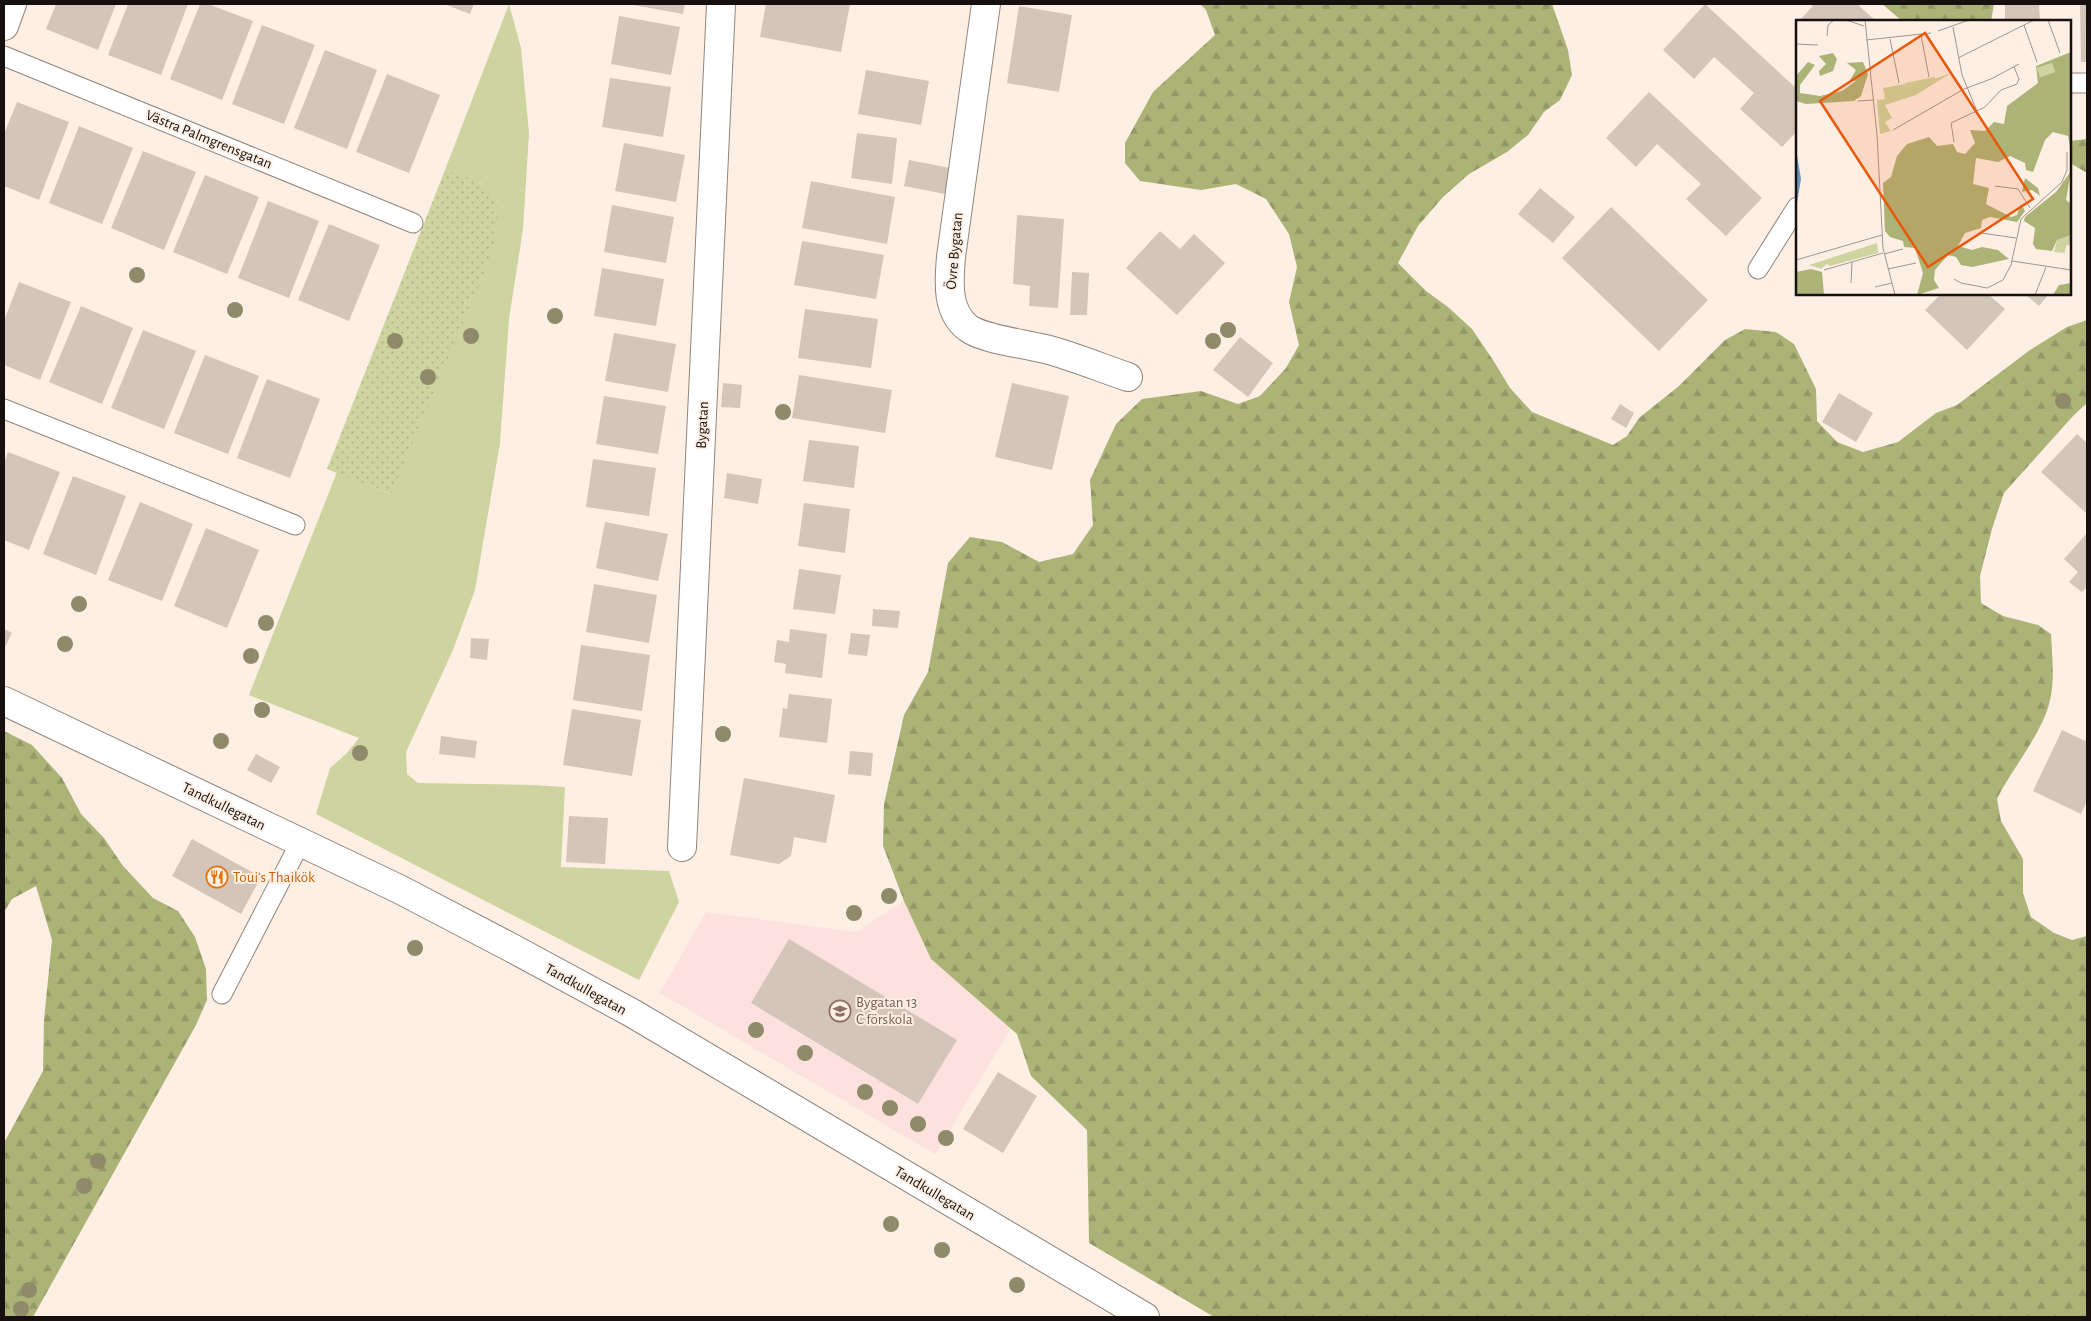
<svg xmlns="http://www.w3.org/2000/svg" width="2091" height="1321" font-family="'Alegreya Sans',sans-serif">
	<style>
		.education { fill: #fce1de }
		.green { fill: #cdd49f }
		.forest { fill: url(#forest-firs) }
		.park { fill: url(#park-dots) }
		.building { fill: #d3c5ba }
		.lines { fill: none; stroke-linecap: round; stroke-linejoin: round }
		.service-casing { stroke: #91857b; stroke-width: 21 }
		.minor-casing { stroke: #91857b; stroke-width: 30 }
		.service { stroke: #fff; stroke-width: 19 }
		.minor { stroke: #fff; stroke-width: 28 }
		.tree { fill: #8e8a6a }
		.labels { text-anchor: middle; stroke-width: 4; stroke-linejoin: round; paint-order: stroke }
		.street-label { font-size: 15px; fill: #16110e; stroke: #fdefe4 }
		.food-label { font-size: 15px; fill: #c56008; stroke: #fdefe4; text-anchor: start }
		.education-label { font-size: 15px; fill: #785e54; stroke: #fdefe4; text-anchor: start }
		.inset-road { fill: none; stroke: #a1968e; stroke-width: 1 }
		.view { fill: #e8590c; fill-opacity: 0.15; stroke: #e8590c; stroke-width: 2.5 }
		.inset-edge { fill: none; stroke: #16110e; stroke-width: 2.5 }
	</style>
	<defs>
		<pattern id="forest-firs" width="22" height="20" patternUnits="userSpaceOnUse" patternTransform="scale(1.25)"><rect width="22" height="20" fill="#acb377"/><path d="M5 1l3.5 6h-7zM16 11l3.5 6h-7z" fill="#939966"/></pattern>
		<pattern id="park-dots" width="8" height="8" patternUnits="userSpaceOnUse" patternTransform="scale(1.25)"><rect width="8" height="8" fill="#cdd49f"/><path d="M2 2h.1M6 6h.1" fill="none" stroke="#afb588" stroke-width="1.8" stroke-linecap="round"/></pattern>
	</defs>
	<rect width="100%" height="100%" fill="#fdefe4"/>
	<path class="education" d="M904 901 931 959 1011 1028 935 1154 660 993 706 912 856 932Z"/>
	<path class="green" d="M509 4 521 48 529 133 523 229 509 319 500 443 475 590 453 650 406 752 407 774 418 783 532 785 565 787 561 867 669 871 679 902 639 980 316 814 330 768 346 754 359 738 249 695 337 472 390 494 482 184 445 170Z"/>
	<path class="forest" d="M1200 4H1552L1568 50 1572 75 1560 100 1544 112 1528 135 1507 152 1469 174 1443 197 1418 226 1398 263 1426 291 1448 307 1472 329 1493 360 1510 388 1532 412 1613 445 1627 436 1639 418 1679 386 1725 340 1745 329 1776 332 1794 344 1816 389 1817 421 1837 442 1863 452 1898 442 1936 413 1957 405 2030 350 2067 327 2087 320V403L2073 416 2004 493 1992 529 1980 576 1981 603 2003 616 2038 625 2051 634C2052 655 2055 679 2050 700 2044 731 2011 770 1997 799L2001 821 2023 859V893L2031 917 2054 933 2072 940 2087 936V1317H1214L1089 1243 1087 1130 1031 1076 1017 1034 931 959 904 901 883 846 884 804 904 715 928 672 948 563 970 537 1002 542 1039 562 1073 554 1093 525 1090 480 1116 424 1142 399 1201 391 1238 404 1260 396 1286 368 1299 345 1289 302 1297 267 1289 234 1266 199 1236 184 1201 190 1140 181 1125 163V143L1153 92 1215 35 1206 10Z
		M1882 4H1994L1991 21H1902Z
		M2087 139V173L2070 163V141Z
		M4 731 32 745 62 778 81 814 104 838 123 866 153 898 178 911 195 937 206 969 207 1000 196 1025 33 1317H4V1143L43 1071 44 1020 52 940 36 886 12 899 4 912Z"/>
	<path class="park" d="M445 170C456 174 471 177 481 184 508 200 496 234 490 258L391 494 327 469Z"/>
	<path class="building" d="M56 4H116L98 50 46 29Z
		M128 4H188L161 75 108 55Z
		M200 4H208L253 21 222 100 170 79Z
		M444 4H474L470 14Z
		M628 4H685L683 14Z
		M766 4H850L841 52 760 37Z
		M1705 4 1797 89V131L1782 147 1740 109 1754 93 1714 57 1694 79 1663 50Z
		M1810 4H1857L1876 21H1799L1813 6Z
		M2005 4H2039L2040 21H2005Z
		M2080 4H2087V62H2081Z
		M1019 6 1072 15 1059 92 1007 83Z
		M619 16 680 27 671 75 611 64Z
		M262 25 315 45 284 124 232 104Z
		M325 50 377 70 347 149 294 128Z
		M866 70 929 81 921 125 858 114Z
		M387 74 440 95 409 173 356 152Z
		M610 78 671 87 663 137 602 127Z
		M1649 92 1762 198 1726 236 1686 199 1701 184 1657 144 1636 167 1606 138Z
		M17 102 69 122 39 200 4 186V134Z
		M79 126 133 148 102 224 49 203Z
		M857 133 897 138 892 184 851 178Z
		M624 143 685 155 676 202 615 191Z
		M143 151 196 172 164 250 111 228Z
		M909 160 950 168 945 194 904 186Z
		M205 175 259 197 227 274 173 252Z
		M811 181 895 197 887 244 802 228Z
		M1540 188 1575 217 1553 243 1518 214Z
		M268 201 319 221 289 298 238 278Z
		M612 205 674 217 666 263 604 252Z
		M1611 207 1708 300 1659 351 1562 258Z
		M1017 215 1064 219 1058 308 1029 306 1030 286 1013 284Z
		M329 224 380 245 349 321 298 300Z
		M1160 231 1180 249 1194 234 1225 263 1177 315 1126 268Z
		M802 241 884 255 876 299 794 285Z
		M602 268 664 279 656 326 594 316Z
		M1072 272 1089 273 1087 315H1070Z
		M19 282 71 302 40 380 4 365V321Z
		M1938 294H1988L2005 309 1967 350 1925 310 1940 295Z
		M2025 294H2049L2039 306Z
		M81 306 133 328 102 404 49 382Z
		M805 309 878 319 871 368 798 358Z
		M143 330 196 351 164 429 111 408Z
		M614 333 676 344 668 392 605 381Z
		M1240 337 1273 363 1248 397 1213 370Z
		M205 355 259 376 228 454 174 433Z
		M799 375 892 390 885 433 792 418Z
		M267 379 320 399 290 478 237 458Z
		M723 383 742 385 740 408 721 407Z
		M1012 383 1069 396 1052 470 995 457Z
		M1839 393 1873 413 1856 442 1822 422Z
		M604 396 666 406 658 454 596 444Z
		M1620 404 1634 413 1626 428 1611 419Z
		M2077 434 2087 443V514L2041 472Z
		M809 440 859 446 854 488 803 481Z
		M8 452 60 472 29 550 4 540V463Z
		M593 459 656 468 649 516 586 507Z
		M727 473 762 479 758 504 724 498Z
		M73 476 126 496 96 575 43 554Z
		M140 502 193 524 162 601 108 580Z
		M804 503 850 509 845 553 798 546Z
		M605 522 668 534 658 581 596 568Z
		M206 528 259 550 227 628 174 606Z
		M2087 533V587L2082 592 2069 582 2078 572 2064 559Z
		M799 569 841 575 835 614 793 609Z
		M594 584 657 595 649 643 586 632Z
		M873 609 900 611 898 628 872 626Z
		M4 629 12 633 4 649Z
		M790 629 827 634 822 678 785 673 786 664 774 662 777 640 789 642Z
		M851 633 870 635 867 656 848 654Z
		M471 638 489 639 487 660 470 658Z
		M581 645 650 655 642 711 573 700Z
		M789 694 832 699 827 743 779 737 783 708 787 709Z
		M572 709 641 720 632 776 563 765Z
		M2062 730 2085 741 2087 737V801L2081 814 2033 791Z
		M441 736 477 741 475 758 439 754Z
		M850 751 873 753 871 776 848 774Z
		M256 754 280 767 271 783 247 770Z
		M744 778 835 795 826 843 794 837 791 856 779 864 730 855Z
		M569 816 608 818 605 864 566 862Z
		M192 839 261 877 241 914 172 876Z
		M789 939 957 1040 918 1104 751 1003Z
		M998 1072 1037 1096 1003 1153 963 1129Z"/>
	<g class="lines">
		<g class="service-casing">
			<path id="service" d="M4 56 413 223
				M2070 83H2087
				M1758 269 1797 207
				M4 409 295 525
				M222 994 300 843"/>
		</g>
		<g class="minor-casing">
			<path id="minor" d="M986 4 951 257C949 281 946 311 968 328 986 341 1033 344 1056 352 1080 359 1104 369 1128 377
				M4 26 12 4
				M4 701 399 889 510 947 632 1013 1145 1317
				M682 847 721 4"/>
		</g>
		<use href="#service" class="service"/>
		<use href="#minor" class="minor"/>
	</g>
	<g class="tree">
		<circle cx="137" cy="275" r="8"/>
		<circle cx="235" cy="310" r="8"/>
		<circle cx="555" cy="316" r="8"/>
		<circle cx="1228" cy="330" r="8"/>
		<circle cx="471" cy="336" r="8"/>
		<circle cx="395" cy="341" r="8"/>
		<circle cx="1213" cy="341" r="8"/>
		<circle cx="428" cy="377" r="8"/>
		<circle cx="2063" cy="401" r="8"/>
		<circle cx="783" cy="412" r="8"/>
		<circle cx="79" cy="604" r="8"/>
		<circle cx="266" cy="623" r="8"/>
		<circle cx="65" cy="644" r="8"/>
		<circle cx="251" cy="656" r="8"/>
		<circle cx="262" cy="710" r="8"/>
		<circle cx="723" cy="734" r="8"/>
		<circle cx="221" cy="741" r="8"/>
		<circle cx="360" cy="753" r="8"/>
		<circle cx="889" cy="896" r="8"/>
		<circle cx="854" cy="913" r="8"/>
		<circle cx="415" cy="948" r="8"/>
		<circle cx="756" cy="1030" r="8"/>
		<circle cx="805" cy="1053" r="8"/>
		<circle cx="865" cy="1092" r="8"/>
		<circle cx="890" cy="1108" r="8"/>
		<circle cx="918" cy="1124" r="8"/>
		<circle cx="946" cy="1138" r="8"/>
		<circle cx="98" cy="1161" r="8"/>
		<circle cx="84" cy="1186" r="8"/>
		<circle cx="891" cy="1224" r="8"/>
		<circle cx="942" cy="1250" r="8"/>
		<circle cx="1017" cy="1285" r="8"/>
		<circle cx="29" cy="1290" r="8"/>
		<circle cx="21" cy="1309" r="8"/>
	</g>
	<defs>
		<g id="restaurant-ring" transform="scale(1.125)"><circle r="9.5" fill="#fdefe4" stroke="#e8710a" stroke-width="1.5"/><path d="M-5-6h1v4h1v-4h1v4h1v-4h1v5L-1.5 .5V6h-2V.5L-5-1ZM5-6V6H3V1.5H1.5Q1.5-4 5-6Z" fill="#e8710a"/></g>
		<g id="school-ring" transform="scale(1.125)"><circle r="9.5" fill="#fdefe4" stroke="#8d6e63" stroke-width="1.5"/><path d="M0-5L7-2L0 1L-7-2ZM-4 1L0 2.5L4 1V4Q0 6-4 4Z" fill="#8d6e63"/></g>
	</defs>
	<g fill-rule="evenodd">
		<use href="#restaurant-ring" x="217" y="877"/>
		<use href="#school-ring" x="840" y="1011"/>
	</g>
	<g class="labels">
		<g class="street-label">
			<text transform="translate(209 139) rotate(22)" y="5">Västra Palmgrensgatan</text>
			<text transform="translate(954 251) rotate(-85)" y="5">Övre Bygatan</text>
			<text transform="translate(702 425) rotate(-87)" y="5">Bygatan</text>
			<text transform="translate(224 806) rotate(26)" y="5">Tandkullegatan</text>
			<text transform="translate(586 989) rotate(29)" y="5">Tandkullegatan</text>
			<text transform="translate(935 1193) rotate(31)" y="5">Tandkullegatan</text>
		</g>
		<g class="food-label">
			<text x="233" y="882">Toui's Thaikök</text>
		</g>
		<g class="education-label">
			<text x="856" y="1007">Bygatan 13<tspan x="856" dy="17">C förskola</tspan></text>
		</g>
	</g>
	<g transform="translate(1796 20)">
		<rect width="275" height="275" fill="#fdefe4"/>
		<path d="M256 43 259 52 244 57 241 48ZM155 53 120 75 89 85 96 98 89 102 95 111 84 114 81 80 89 79 87 68 109 64 110 69ZM275 215V224L270 226 269 233 258 232 261 220ZM81 223 82 233 34 246 31 244 25 249 13 245Z" fill="#cdd49f"/>
		<path d="M275 32V132L272 116 257 112 249 120 237 152 230 150 229 143 214 136 202 142 180 138 177 164 193 168 190 184 215 197 221 195 225 184 229 191 221 202 194 197 186 200 185 208 169 213 162 226 176 230 186 227 202 230 213 239 176 247 165 245 160 237 152 235 139 250 138 260 143 268 121 275 127 253 119 228 108 227 107 221 94 217 89 211 87 163 95 157 101 136 111 124 133 117 141 126 157 124 161 132 169 134 179 123 174 110 189 111 198 102 208 104 211 86 242 63 240 46ZM256 43 259 52 244 57 241 48ZM37 33 41 39 37 51 24 56 23 51 30 44 23 36ZM12 42 19 45 4 65V73L24 76 46 71 60 61 54 60 60 50 51 43 67 42 72 54 65 76 58 81 10 84 0 81V56ZM275 151 270 180 275 184V215L261 220 256 231 240 229 237 224 239 208 228 201 229 197 260 172ZM229 158 242 168 244 176 236 170 226 172ZM15 249 26 252 28 275H0V252ZM275 263V275H257L263 265Z" fill="#acb377" fill-rule="evenodd"/>
		<path d="M139 57 137 64 110 69 109 63Z" fill="#cdd49f"/>
		<path d="M0 129 5 159 0 189Z" fill="#6499c0"/>
		<path class="inset-road" d="M50 0 68 6M69 0 81 115 87 228 99 275M252 0 264 33M228 5 241 42M157 7 166 55 181 91M142 11 173 0M125 15 133 57M31 16 32 5 38 0M94 19 103 63M70 20 135 13M0 24 22 25M162 38 238 0M62 81 78 80M97 110 168 69 195 59 223 44M158 122 155 103 189 87 205 70 221 64 223 59 218 47M199 166 222 169 234 188M185 213 220 218M88 234 107 229M0 240 86 215M216 241 275 250M92 249 120 243M28 250 87 233M158 259 165 263 191 268 207 260 215 245 225 199 266 162 271 150V132M55 263 56 242M79 267 96 263M239 275 250 247"/>
		<path class="view" d="M129 13 237 179 132 247 24 81Z"/>
		<rect width="275" height="275" class="inset-edge"/>
	</g>
	<rect width="2091" height="1321" fill="none" stroke="#16110e" stroke-width="10"/>
</svg>
